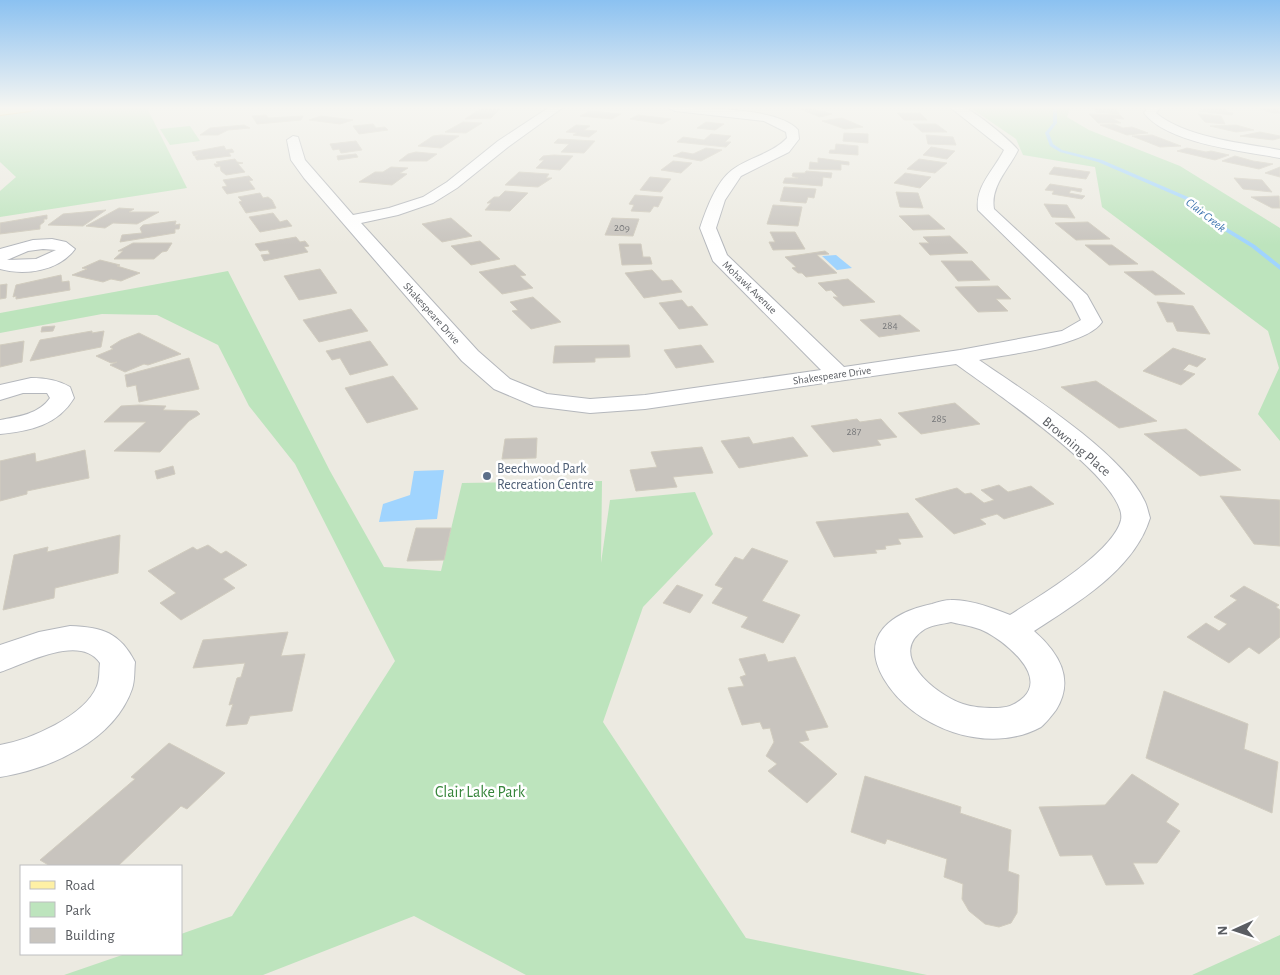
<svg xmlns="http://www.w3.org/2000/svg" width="1280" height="975" font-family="'Alegreya Sans',sans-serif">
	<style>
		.green { fill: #bde4bd }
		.water { fill: #a0d4fe }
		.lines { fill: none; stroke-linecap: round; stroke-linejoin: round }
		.stream { fill: #a0d4fe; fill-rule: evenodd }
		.building { fill: #c8c4be; stroke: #d1ccbf }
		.minor-casing { stroke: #b4b7bc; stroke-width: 2 }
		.major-casing { stroke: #efc557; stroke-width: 2 }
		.minor { fill: #fff; fill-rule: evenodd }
		.major { fill: #fef0a5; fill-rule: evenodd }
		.service-dot { fill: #5c6f8a; stroke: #fff; stroke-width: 2 }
		.labels { text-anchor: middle; stroke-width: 5; stroke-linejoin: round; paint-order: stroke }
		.number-label { font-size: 11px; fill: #767779 }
		.far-street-label { font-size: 11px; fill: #5a5d62; stroke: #fff }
		.far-water-label { font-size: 12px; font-style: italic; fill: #3e75af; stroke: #fff }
		.street-label { font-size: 14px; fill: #5a5d62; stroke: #fff }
		.service-label { font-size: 14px; fill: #4e5e75; stroke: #fff; text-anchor: start }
		.near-park-label { font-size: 16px; fill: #36853a; stroke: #fff }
	</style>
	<rect width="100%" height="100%" fill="#eceae1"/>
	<path class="green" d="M53 108H147L187 188 0 217V191L16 177 0 162V115Z
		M971 108H1070L1067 117 1089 130 1180 166 1280 228V441L1258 414 1279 368 1268 331 1102 207 1095 167 1023 155 1016 139Z
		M190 126 200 141 170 145 160 129Z
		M228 271 330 471 384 567 441 571 462 483 602 481 601 563 610 500 695 492 713 534 643 607 603 722 746 938 927 975H526L414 916 263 975H64L125 954H181V934L232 916 395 661 295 464 249 406 218 345 157 315 102 314 0 333V313Z
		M1280 935V975H1192Z"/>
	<path class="water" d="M836 255 852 268 837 270 822 256Z
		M444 470 437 519 379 522 383 504 410 495 414 471Z"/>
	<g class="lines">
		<path class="stream" d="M1053 108H1057V123L1049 133 1053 144 1062 150 1102 160 1195 200 1214 220 1255 245 1280 265V270L1251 247 1210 222 1191 202 1098 162 1060 152 1050 146 1045 133 1053 123Z"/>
	</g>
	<path class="building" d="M482 108 500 109 491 118 465 119Z
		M810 108 832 114 820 117 800 109Z
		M1094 108H1116L1119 114 1096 112Z
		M1206 108H1227L1226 112 1233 113 1232 115 1199 111Z
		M1256 108H1278L1280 113H1274Z
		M590 111 621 114 612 119 580 116Z
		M897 113H920L927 120H904Z
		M1089 114 1120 115 1124 119 1112 118 1121 123H1098Z
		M1198 114 1221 116 1225 124 1205 122Z
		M266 115 268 118 303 116 301 120 257 124 252 116Z
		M638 115 671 119 662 124 630 119Z
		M321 116 353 120 340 124 309 120Z
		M842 118 863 127 845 129 822 121Z
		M463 122 482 123 466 133 445 132Z
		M706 122 724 124 715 130 697 128Z
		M373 124 376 128 385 127 388 130 359 134 353 126Z
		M913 124H936L947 132H922Z
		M1114 124 1123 128 1132 127 1148 133 1127 135 1100 125Z
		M244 125 250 128 228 130 218 135H200L210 128Z
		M576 125 590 126 584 130 597 131 589 137 573 135 577 133 566 132Z
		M1236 125 1254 130 1236 132 1210 126Z
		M1260 132 1280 136V138L1273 140 1240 136Z
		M844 133 868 134V143L843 141Z
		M711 134 731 136 725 142H731L726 147 677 142 683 137 704 140Z
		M926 135 953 137 956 145 928 144Z
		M1152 135 1181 146 1160 147 1132 136Z
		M433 136 441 135 459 136 441 148 418 146Z
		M558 139 595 141 584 153 561 152 569 144 554 143Z
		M356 141 362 150 341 153 339 149 333 150 330 144Z
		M836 144 858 146V155L829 153 830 150H835Z
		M224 146 226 150 232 149 234 152 229 153 231 156 197 160 195 157 198 155 194 156 192 152Z
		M931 147 955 151 947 159 923 155Z
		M706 148 722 150 701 161 673 156 682 152 693 154Z
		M1187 148 1206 152 1211 151 1229 155 1215 160 1177 151Z
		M416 152 437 154 427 161H399L408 154Z
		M356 154 358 157 338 160 337 156Z
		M554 155 573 156 560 170 536 168 544 160H539L543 156Z
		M1235 156 1253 161 1273 164 1259 169 1222 161Z
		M818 158 849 162V165L841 164V170L809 169 810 162 818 163Z
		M235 159 237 162 243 163 238 164 245 172 226 175 221 171 220 166 216 167 214 164H218L216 162Z
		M919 159 947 163 935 173 907 169Z
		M673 161 692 163 681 173 661 170Z
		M391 167 408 168 400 173 407 174 392 185 359 182 375 172H383Z
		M1054 167 1090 172 1086 179 1049 174Z
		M1280 167V177L1265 173Z
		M806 171 832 173 831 178 823 177 822 186 783 183 785 178H798L792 176 793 173H805Z
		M519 172 549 174 546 178H552L538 187 505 185Z
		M905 173 931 177 920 188 894 183Z
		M249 176 253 180 249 181 255 189 227 194 222 187 227 186 223 180Z
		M650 177 671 179 661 192 640 190Z
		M1234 178 1262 180 1272 192 1243 189Z
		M1050 184 1082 189 1081 192 1071 190 1069 193 1085 196 1082 199 1052 194 1054 191 1045 190Z
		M784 187 816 189 814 198 808 197 806 203 780 201Z
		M505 191 528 193 510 211 485 210 491 203H487L494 197H499Z
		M896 192 918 193 923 208 900 207Z
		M260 193 263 198 268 197 272 200 276 208 246 213 239 202 242 201 238 197Z
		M635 195 663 197 658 207 654 206 650 212 631 211 634 205 629 204Z
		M1279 196 1280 208H1272L1251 197Z
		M1044 204 1067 205 1075 218 1052 217Z
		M773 205 802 207 798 226 767 224Z
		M119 208 134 209 129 212H159L137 224 113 223 105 228 86 226Z
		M106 210 83 226 48 225 63 214Z
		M273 213 280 222 287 220 292 226 260 232 249 217Z
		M47 215V219H44V222L40 225V229L0 234V223Z
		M929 215 945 229 913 230 899 216Z
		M451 218 472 236 442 242 422 224Z
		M612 218 639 219 633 236 605 235Z
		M176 221 175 225 180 224 179 229H175V233L120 242 122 235 142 233 140 228 143 225Z
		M1088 222 1110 239 1076 240 1055 223Z
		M770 232H795L805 249 773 250 769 242H775Z
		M950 236 968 253 930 255 919 243H929L923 237Z
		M296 237 300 242 305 241 309 246 304 247 308 252 264 261 261 255 270 254 268 250 260 251 255 244Z
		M480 241 500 259 471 265 451 246Z
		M133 243H172L167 251 162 252 154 259H114L123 251H118Z
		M619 244H641L643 257H650L652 264 622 265Z
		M1085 245H1112L1138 264 1109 265Z
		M825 251 829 254 817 255 837 273 806 277 802 273H798L792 268 796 267 785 257Z
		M100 260 120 265 117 266 140 273 121 281 111 279 103 282 72 275 87 269 82 268Z
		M941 261H972L990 280 958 281Z
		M515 265 526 275 520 276 533 288 502 294 479 272Z
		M320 269 337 293 299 300 284 276Z
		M652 270 662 281 672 280 682 292 644 298 625 273Z
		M1153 271 1185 294 1155 295 1124 272Z
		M61 275 62 282 69 281 70 290 16 299V296L13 297 16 285Z
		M848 279 875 302 843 306 833 297H838L831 290 826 291 818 283Z
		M7 284 6 298 0 299V285Z
		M998 286 1011 299H996L1008 311 978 312 955 287Z
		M533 297 561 322 531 329 512 311 518 310 510 302Z
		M682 300 688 307 692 306 708 325 679 329 659 303Z
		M1157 302 1193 306 1210 334 1177 331 1173 322H1167Z
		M351 309 368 331 319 342 303 320Z
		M900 315 920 331 879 337 860 320Z
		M55 326 53 331 41 332 42 327Z
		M92 331V333L104 331 101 347 30 361 40 340Z
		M139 333 181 354 148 365 144 364 125 372 110 365 117 362 111 363 96 356 113 349 110 347 121 340Z
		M24 341 22 362 0 367V345Z
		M370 341 388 365 350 375 340 358 332 360 326 351Z
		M629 345 630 357 595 358V362L553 363 555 346Z
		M701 345 714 362 676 368 664 350Z
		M1173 348 1206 359 1197 367 1189 364 1183 370 1195 374 1181 385 1143 371Z
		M189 358 199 389 139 402 136 385 127 387 125 375Z
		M393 376 418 409 367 423 345 388Z
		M1096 381 1157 421 1119 428 1061 387Z
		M955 403 980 424 921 434 898 413Z
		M139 405 166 406 163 410 197 411 200 414 189 421 160 452 114 451 146 422H104L121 406Z
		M857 419 860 422 881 419 897 437 877 440 881 445 833 452 811 426Z
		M1186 429 1241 470 1200 476 1144 434Z
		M749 437 753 444 793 437 808 456 739 468 721 441Z
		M537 438 536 458 502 459 505 439Z
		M702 447 713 473 673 477 677 487 636 491 630 470 657 467 651 452Z
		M85 450 89 478 27 491V494L0 501V461L35 453 36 462Z
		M173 466 175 474 157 479 155 471Z
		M999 485 1008 492 1031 486 1054 504 1004 519 997 514 980 519 986 524 954 534 915 499 957 488 965 494 971 493 984 503 994 500 981 490Z
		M1220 496 1280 500V546L1254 544Z
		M908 513 923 537 898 539 901 544 885 546 886 549 875 550 877 553 834 557 816 522Z
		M416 528H451L444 560 407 561Z
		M120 535 118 573 55 588 54 598 3 610 14 555 48 547 47 552Z
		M208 545 221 554 226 551 247 565 223 579 235 588 181 620 160 603 176 593 148 571 193 547 197 550Z
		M752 548 788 561 762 601 800 615 783 643 741 627 748 617 712 603 723 588 715 585 735 557 743 560Z
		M677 585 703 595 690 613 663 603Z
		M1244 586 1279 605 1276 607 1280 610V637L1259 654 1249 647 1229 663 1187 637 1206 623 1219 631 1227 624 1214 617 1237 600 1230 596Z
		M288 632 281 656 305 654 292 711 250 716 247 724 226 726 233 704 229 705 237 678 241 677 245 663 193 668 203 640Z
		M765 654 768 662 795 657 828 727 805 731 809 740 799 742 837 774 807 803 768 771 777 764 766 756 774 742 770 728 763 729 760 722 742 725 728 688 744 686 740 677 746 675 739 659Z
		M1164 691 1248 724 1244 749 1278 762 1272 813 1146 758Z
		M169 743 225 773 187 809 181 806 118 866H50L40 860 135 779 131 777Z
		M1132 774 1179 804 1166 822 1180 831 1157 863H1133L1144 884 1106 885 1092 855 1060 856 1039 807 1105 805Z
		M865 776 961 807 960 813 1011 830 1008 871 1019 875 1017 913 1011 923 999 927 985 924 969 911 962 899 963 884 944 877 947 859 887 839 885 844 851 832Z"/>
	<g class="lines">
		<g class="minor-casing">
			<path id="minor" d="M548 108H562L508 147 457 188 433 203 398 215 361 223 478 351 510 379 547 394 590 399 645 395 821 370 713 261 700 228C706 210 716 182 732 170 749 157 772 154 787 138L786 132 764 121 675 111 669 108C699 108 779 107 798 130L799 139 789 152 741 176 725 200 716 228 727 255 844 367 960 350 1062 331 1081 320 1072 302 978 210C975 186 994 170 1004 150L951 108C955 108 960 107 964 108 974 110 1011 141 1018 150 1009 169 990 186 994 209L1087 295 1102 322C1086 346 1008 354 979 360 1024 391 1121 452 1144 500 1147 505 1148 512 1150 518 1134 570 1077 603 1034 631 1059 653 1075 679 1056 710 1052 715 1046 723 1041 727 988 756 913 728 884 679 858 635 893 612 932 604 938 602 945 600 951 600 969 599 993 608 1010 615 1038 597 1113 553 1121 520 1129 482 986 386 956 364L645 409 590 413 534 406 494 389 462 361 304 178 291 160 287 140 293 136 298 137 305 160 353 215 389 208 423 197 447 182 498 141ZM951 622C962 625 974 626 984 631 1003 640 1047 674 1024 697 1014 706 1007 708 993 708 984 708 972 707 963 704 936 695 885 654 925 629 932 625 943 624 951 622Z
				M1148 108H1160L1156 113C1186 138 1243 143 1280 150V158C1243 151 1168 144 1144 113Z
				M52 239 66 242 75 249C59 271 25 276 0 269V249L33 240ZM43 249 56 250 36 259 7 260 28 251Z
				M31 378C45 378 58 380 70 387L74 398C58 425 30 431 0 434V420C18 417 39 414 50 398L47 393H23L0 400V385Z
				M70 626C103 627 120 633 135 662 134 671 135 680 132 689 114 741 50 769 0 777V745C30 740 85 716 97 686 100 679 99 670 100 663 80 633 25 664 0 672V645L39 632Z"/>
		</g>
		<g class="major-casing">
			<path id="major" d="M36 108 30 111 0 115V109Z"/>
		</g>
		<use href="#minor" class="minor"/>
		<use href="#major" class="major"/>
	</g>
	<linearGradient id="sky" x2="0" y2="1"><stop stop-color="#8bc1f1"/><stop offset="0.44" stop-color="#f6f6f2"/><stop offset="1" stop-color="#f6f6f2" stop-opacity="0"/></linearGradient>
	<rect width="1280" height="245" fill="url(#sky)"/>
	<circle class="service-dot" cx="487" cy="476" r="5"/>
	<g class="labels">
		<g class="number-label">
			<text x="622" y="231">209</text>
			<text x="890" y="329">284</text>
			<text x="939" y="422">285</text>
			<text x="854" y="435">287</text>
		</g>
		<g class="far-street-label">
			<text transform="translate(750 287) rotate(44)" y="4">Mohawk Avenue</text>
			<text transform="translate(432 313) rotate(48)" y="4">Shakespeare Drive</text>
			<text transform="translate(832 375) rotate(-8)" y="4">Shakespeare Drive</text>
		</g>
		<g class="far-water-label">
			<text transform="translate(1206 215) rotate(38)" y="4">Clair Creek</text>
		</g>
		<g class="street-label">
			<text transform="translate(1077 446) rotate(40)" y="5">Browning Place</text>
		</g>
		<g class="service-label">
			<text x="497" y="473">Beechwood Park<tspan x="497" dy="16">Recreation Centre</tspan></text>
		</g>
		<g class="near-park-label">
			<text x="480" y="797">Clair Lake Park</text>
		</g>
	</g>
	<rect x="20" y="865" width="162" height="90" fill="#ffffff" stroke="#bdbec0"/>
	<rect x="30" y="881" width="25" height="8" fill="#fef0a5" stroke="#bdbec0"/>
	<text x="65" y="890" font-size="15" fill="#5a5d62">Road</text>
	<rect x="30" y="902" width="25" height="15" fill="#bde4bd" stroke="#bdbec0"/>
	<text x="65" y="915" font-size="15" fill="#5a5d62">Park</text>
	<rect x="30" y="928" width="25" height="15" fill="#c8c4be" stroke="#bdbec0"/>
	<text x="65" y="940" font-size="15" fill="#5a5d62">Building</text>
	<g transform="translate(1235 930) rotate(267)" stroke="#ffffff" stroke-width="4" paint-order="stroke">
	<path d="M0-4L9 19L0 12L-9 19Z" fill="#5a5d62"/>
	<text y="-8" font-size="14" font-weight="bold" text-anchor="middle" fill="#5a5d62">N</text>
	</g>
</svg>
